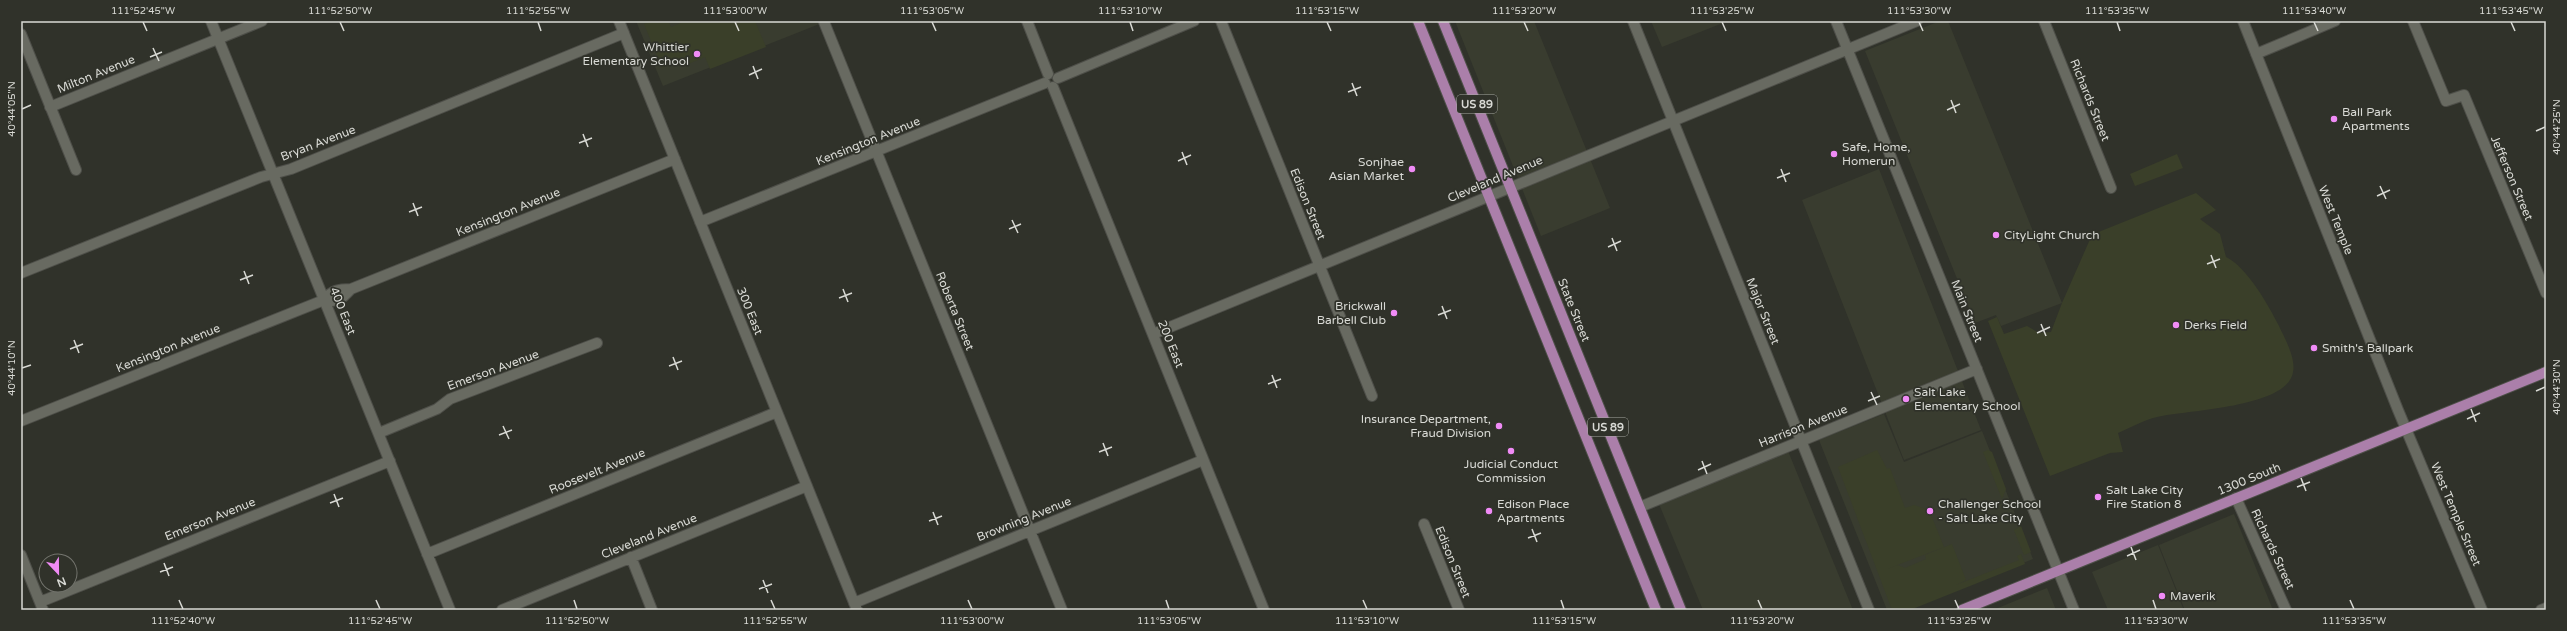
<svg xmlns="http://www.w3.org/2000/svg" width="2567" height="631" font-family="'Varela Round',sans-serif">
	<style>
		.built { fill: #393c2f }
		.green { fill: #3a3f29 }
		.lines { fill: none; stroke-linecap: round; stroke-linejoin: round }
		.minor-casing { stroke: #4e4f49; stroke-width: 12 }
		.major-casing { stroke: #4e4f49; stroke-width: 12 }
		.minor { stroke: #686a61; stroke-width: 10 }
		.major { stroke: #ab7faa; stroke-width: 10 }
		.ticks { fill: none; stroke: #d9dad5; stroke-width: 1.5 }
		.poi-dot { fill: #f08bf6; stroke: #30322a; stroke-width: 1.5 }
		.labels { text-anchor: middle; stroke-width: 3.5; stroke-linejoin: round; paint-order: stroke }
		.shield { fill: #30322a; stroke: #a6a8a2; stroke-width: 1 }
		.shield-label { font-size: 11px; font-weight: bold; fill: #d9dad5 }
		.poi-label { font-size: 12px; fill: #d9dad5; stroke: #30322a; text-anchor: start }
		.street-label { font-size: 12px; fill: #d9dad5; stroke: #30322a }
		.neatline { fill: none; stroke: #d9dad5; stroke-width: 1.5 }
		.ticks-label { font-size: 10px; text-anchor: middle; fill: #d9dad5 }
	</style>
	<rect width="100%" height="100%" fill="#30322a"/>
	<path class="built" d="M636 21H827L663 86Z
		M1455 21H1534L1610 208 1541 236Z
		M1651 21H1728L1662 47Z
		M1940 21H1948L2062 303 2001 326 1996 315 1975 323 1865 51Z
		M1879 169 1981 430 1904 460 1802 200Z
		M1884 414 1904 462 1982 431 2033 559 1907 610H1887L1819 440Z
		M1788 451 1853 610H1703L1659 504Z
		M2234 514 2273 610H2179L2184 608 2159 545Z
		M2158 545 2183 608 2178 610H2108L2092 572Z
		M2047 588 2056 610H1993Z"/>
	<path class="green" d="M652 21H668L671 27 686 21H755L766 47 710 69 705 57 686 65 683 59 662 68 644 24Z
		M2177 154 2183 168 2135 186 2130 174Z
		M2196 193 2216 210 2200 219 2220 234 2226 257C2247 267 2269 306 2279 326 2285 339 2296 358 2293 372 2288 408 2185 410 2157 417 2144 420 2130 428 2118 433L2123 452 2110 453 2050 476 1988 321 1997 317 2004 334 2027 326 2039 333 2051 332 2062 303 2091 237 2101 231Z
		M1877 450 1887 469 1890 468 1905 508 1914 505 1929 510 1944 547 1887 569 1898 565 1905 568 1926 559 1925 555 1952 544 1966 580 1956 585 2019 560 2017 556 2021 554 2025 564 1910 610H1892L1838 467Z
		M1988 450 1992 452 2006 489 2002 499 1983 452Z
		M2021 526 2031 552 2024 555 2014 530Z"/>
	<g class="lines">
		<g class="minor-casing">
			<path id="minor" d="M211 21 450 610
				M619 21 857 610
				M1027 21 1048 74
				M1221 21 1372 396
				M1633 21 1869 610
				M1836 21 2074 610
				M2044 21 2111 188
				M2243 21 2398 410 2482 610
				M2413 21 2446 101 2464 95 2546 293
				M824 22 1062 610
				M21 34 76 170
				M2256 54 2335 21
				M1058 78 1194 21
				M1053 87 1264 610
				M50 107 262 21
				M700 222 1045 83
				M21 273 261 177 291 169 624 33
				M324 300C338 303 342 299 351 289
				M1153 334 1917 21
				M21 421 324 300C332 290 339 289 351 289L675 159
				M379 433 437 409 450 399 597 343
				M2236 498 2286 610
				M1640 507 1977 369
				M1424 524 1459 610
				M427 554 777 412
				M21 555 43 610
				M631 557 652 610
				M40 602 390 461
				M854 603 1203 460
				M502 610 807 486
				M2541 610 2546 608"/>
		</g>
		<g class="major-casing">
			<path id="major" d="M1418 21 1656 610
				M1443 21 1681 610
				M1962 610 2546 372"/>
		</g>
		<use href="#minor" class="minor"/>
		<use href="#major" class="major"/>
	</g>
	<path class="ticks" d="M143 22 147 31M340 22 344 31M538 22 541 31M735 22 739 31M932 22 936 31M1130 22 1133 31M1327 22 1331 31M1524 22 1528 31M1722 22 1726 31M1919 22 1923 31M2117 22 2120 31M2314 22 2318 31M2511 22 2515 31M153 48 159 61M150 57 162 52M753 66 758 79M749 75 762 69M1352 83 1357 96M1348 92 1361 87M1951 100 1956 113M22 109 31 105M1947 110 1960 104M2536 131 2545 127M583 134 588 147M579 143 592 138M1182 152 1187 165M1178 161 1191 155M1781 169 1786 182M1777 178 1790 173M2380 186 2386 199M2377 196 2390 190M413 203 418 216M409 212 422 207M1012 220 1018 233M1009 229 1021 224M1612 238 1617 251M1608 247 1621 241M2211 255 2216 268M2207 264 2220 259M244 271 249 284M240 280 253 275M843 289 848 302M839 298 852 293M1442 306 1447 319M1438 315 1451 310M2041 324 2046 336M2037 333 2050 327M74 340 79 353M70 349 83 344M673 357 678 370M669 366 682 361M22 368 31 365M1272 375 1277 388M1268 384 1281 379M2536 391 2545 387M1871 392 1877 405M1868 401 1880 396M2471 409 2476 422M2467 419 2480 413M503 426 509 439M499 435 512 430M1103 443 1108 456M1099 452 1112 447M1702 461 1707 474M1698 470 1711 464M2301 478 2306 491M2297 487 2310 482M334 494 339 507M330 503 343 498M933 512 938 525M929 521 942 516M1532 529 1537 542M1528 538 1541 533M2131 547 2136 560M2127 556 2140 550M164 563 169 576M160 572 173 567M763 580 768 593M759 589 772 584M179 600 183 609M376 600 380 609M574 600 577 609M771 600 775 609M968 600 972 609M1166 600 1169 609M1363 600 1367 609M1561 600 1564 609M1758 600 1762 609M1955 600 1959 609M2153 600 2156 609M2350 600 2354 609"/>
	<g class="poi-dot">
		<circle cx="697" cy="54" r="4"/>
		<circle cx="2334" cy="119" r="4"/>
		<circle cx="1834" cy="154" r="4"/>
		<circle cx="1412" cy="169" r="4"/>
		<circle cx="1996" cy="235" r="4"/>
		<circle cx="1394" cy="313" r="4"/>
		<circle cx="2176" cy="325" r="4"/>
		<circle cx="2314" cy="348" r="4"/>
		<circle cx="1906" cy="399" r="4"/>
		<circle cx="1499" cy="426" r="4"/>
		<circle cx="1511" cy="451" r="4"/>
		<circle cx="2098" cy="497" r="4"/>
		<circle cx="1489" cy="511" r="4"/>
		<circle cx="1930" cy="511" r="4"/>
		<circle cx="2162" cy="596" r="4"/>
	</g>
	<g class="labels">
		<g class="shield">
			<rect x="1457" y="95" width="40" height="18" rx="3"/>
			<rect x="1588" y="418" width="40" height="18" rx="3"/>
		</g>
		<g class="shield-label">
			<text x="1477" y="108">US 89</text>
			<text x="1608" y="431">US 89</text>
		</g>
		<g class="poi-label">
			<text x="689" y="51" text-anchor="end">Whittier<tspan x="689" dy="14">Elementary School</tspan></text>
			<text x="2342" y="116">Ball Park<tspan x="2342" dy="14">Apartments</tspan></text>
			<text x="1842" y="151">Safe, Home,<tspan x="1842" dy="14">Homerun</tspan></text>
			<text x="1404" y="166" text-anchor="end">Sonjhae<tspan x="1404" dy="14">Asian Market</tspan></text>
			<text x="2004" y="239">CityLight Church</text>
			<text x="1386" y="310" text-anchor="end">Brickwall<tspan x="1386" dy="14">Barbell Club</tspan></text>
			<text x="2184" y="329">Derks Field</text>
			<text x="2322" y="352">Smith's Ballpark</text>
			<text x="1914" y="396">Salt Lake<tspan x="1914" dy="14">Elementary School</tspan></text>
			<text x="1491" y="423" text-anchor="end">Insurance Department,<tspan x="1491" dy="14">Fraud Division</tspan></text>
			<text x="1511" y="468" text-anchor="middle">Judicial Conduct<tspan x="1511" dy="14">Commission</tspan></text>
			<text x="2106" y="494">Salt Lake City<tspan x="2106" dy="14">Fire Station 8</tspan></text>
			<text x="1497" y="508">Edison Place<tspan x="1497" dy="14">Apartments</tspan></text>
			<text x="1938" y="508">Challenger School<tspan x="1938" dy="14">- Salt Lake City</tspan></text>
			<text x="2170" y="600">Maverik</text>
		</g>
		<g class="street-label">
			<text transform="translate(96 74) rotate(-22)" y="4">Milton Avenue</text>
			<text transform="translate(2090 100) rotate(68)" y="4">Richards Street</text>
			<text transform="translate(868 141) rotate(-22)" y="4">Kensington Avenue</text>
			<text transform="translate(318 143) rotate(-21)" y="4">Bryan Avenue</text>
			<text transform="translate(2512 178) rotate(67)" y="4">Jefferson Street</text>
			<text transform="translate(1495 179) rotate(-23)" y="4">Cleveland Avenue</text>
			<text transform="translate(1308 204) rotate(68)" y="4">Edison Street</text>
			<text transform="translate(508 212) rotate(-22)" y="4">Kensington Avenue</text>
			<text transform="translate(2336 220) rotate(68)" y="4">West Temple</text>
			<text transform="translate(1574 310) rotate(68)" y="4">State Street</text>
			<text transform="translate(343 311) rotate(68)" y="4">400 East</text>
			<text transform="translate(750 311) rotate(68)" y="4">300 East</text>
			<text transform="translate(955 311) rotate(68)" y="4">Roberta Street</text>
			<text transform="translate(1763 311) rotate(68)" y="4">Major Street</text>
			<text transform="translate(1967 311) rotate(68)" y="4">Main Street</text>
			<text transform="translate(1171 344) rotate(68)" y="4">200 East</text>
			<text transform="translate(168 348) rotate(-22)" y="4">Kensington Avenue</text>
			<text transform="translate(493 370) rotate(-20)" y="4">Emerson Avenue</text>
			<text transform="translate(1803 426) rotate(-22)" y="4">Harrison Avenue</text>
			<text transform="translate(597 471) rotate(-22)" y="4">Roosevelt Avenue</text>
			<text transform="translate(2249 479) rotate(-22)" y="4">1300 South</text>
			<text transform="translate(2456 514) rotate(67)" y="4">West Temple Street</text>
			<text transform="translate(210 519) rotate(-22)" y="4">Emerson Avenue</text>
			<text transform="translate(1024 519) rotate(-22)" y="4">Browning Avenue</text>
			<text transform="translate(649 536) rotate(-22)" y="4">Cleveland Avenue</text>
			<text transform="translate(2273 549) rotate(65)" y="4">Richards Street</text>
			<text transform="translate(1453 562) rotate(68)" y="4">Edison Street</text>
		</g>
	</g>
	<rect width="2567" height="631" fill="none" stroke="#30322a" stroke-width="44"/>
	<g transform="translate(58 573) rotate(158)"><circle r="19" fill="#30322a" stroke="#74756e"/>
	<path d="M0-3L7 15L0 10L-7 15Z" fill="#f08bf6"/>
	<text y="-6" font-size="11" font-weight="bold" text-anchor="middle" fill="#d9dad5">N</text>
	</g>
	<rect x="22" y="22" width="2523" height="587" class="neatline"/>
	<g class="ticks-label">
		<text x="143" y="14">111°52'45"W</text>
		<text x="340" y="14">111°52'50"W</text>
		<text x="538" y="14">111°52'55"W</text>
		<text x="735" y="14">111°53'00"W</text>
		<text x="932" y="14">111°53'05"W</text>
		<text x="1130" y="14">111°53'10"W</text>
		<text x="1327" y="14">111°53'15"W</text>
		<text x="1524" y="14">111°53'20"W</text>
		<text x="1722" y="14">111°53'25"W</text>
		<text x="1919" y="14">111°53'30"W</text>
		<text x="2117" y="14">111°53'35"W</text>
		<text x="2314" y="14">111°53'40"W</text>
		<text x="2511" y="14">111°53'45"W</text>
		<text transform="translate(11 109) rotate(-90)" y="4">40°44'05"N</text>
		<text transform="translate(2556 127) rotate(-90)" y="4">40°44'25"N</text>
		<text transform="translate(11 368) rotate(-90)" y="4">40°44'10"N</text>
		<text transform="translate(2556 387) rotate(-90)" y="4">40°44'30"N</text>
		<text x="183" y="624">111°52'40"W</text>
		<text x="380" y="624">111°52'45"W</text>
		<text x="577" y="624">111°52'50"W</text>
		<text x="775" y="624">111°52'55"W</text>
		<text x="972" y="624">111°53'00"W</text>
		<text x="1169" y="624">111°53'05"W</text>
		<text x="1367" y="624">111°53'10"W</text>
		<text x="1564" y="624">111°53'15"W</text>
		<text x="1762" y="624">111°53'20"W</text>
		<text x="1959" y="624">111°53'25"W</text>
		<text x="2156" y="624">111°53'30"W</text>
		<text x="2354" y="624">111°53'35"W</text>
	</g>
</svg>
